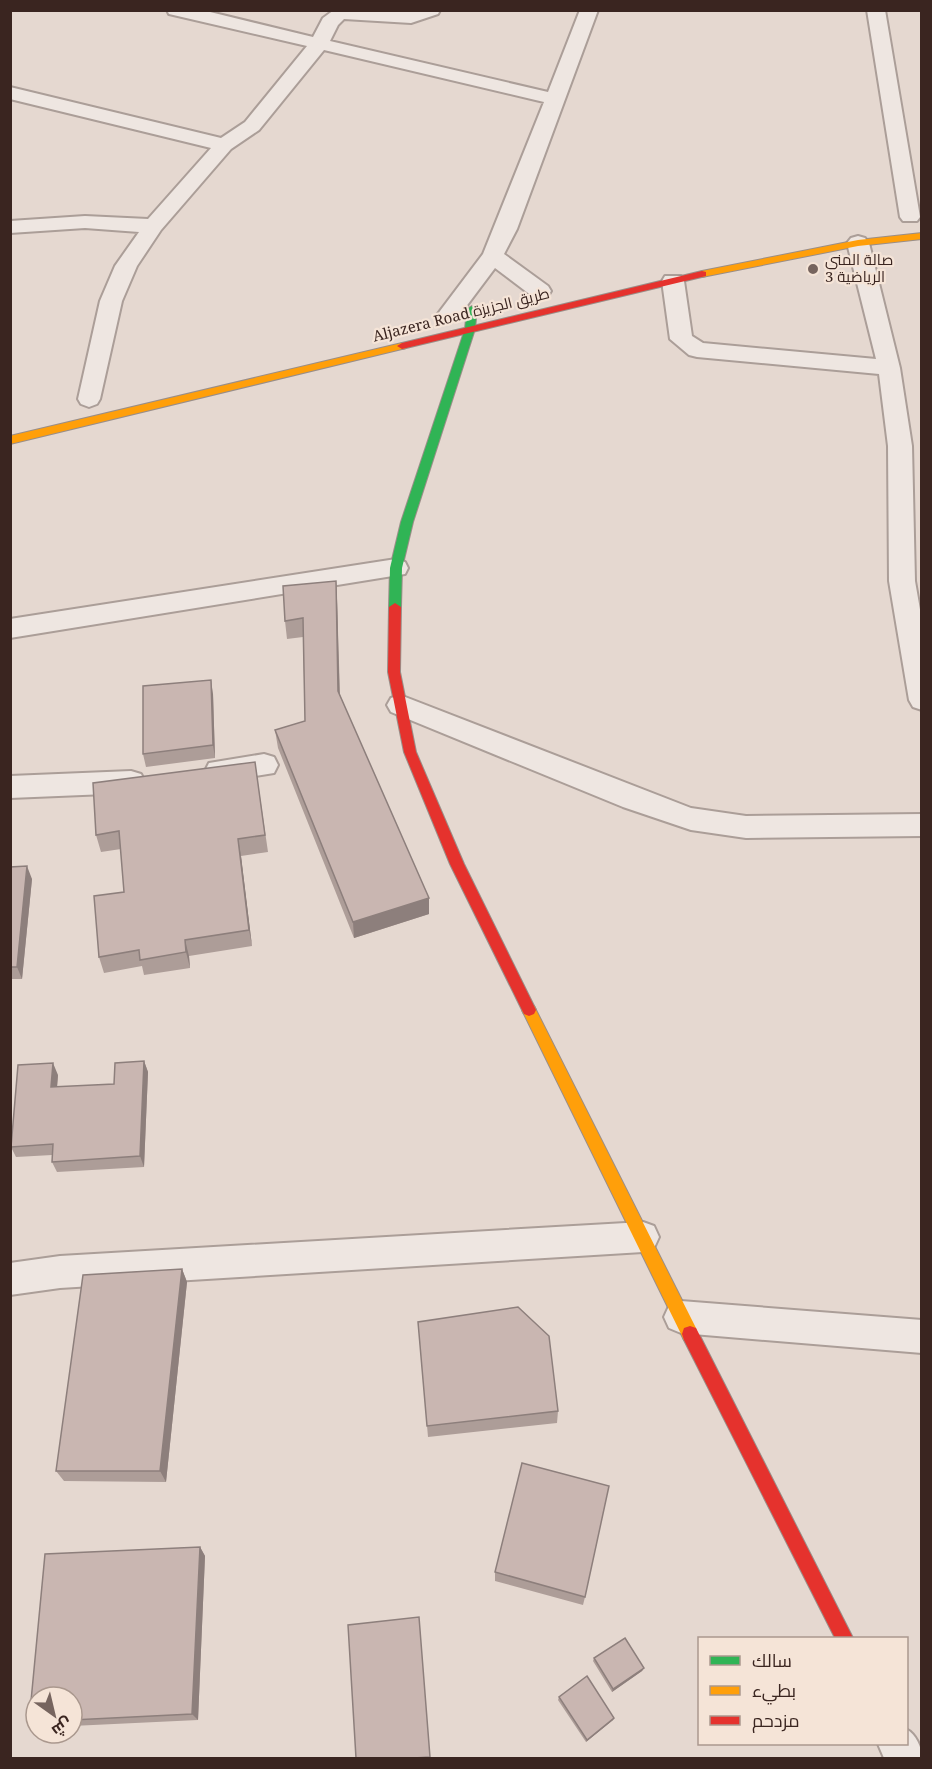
<svg xmlns="http://www.w3.org/2000/svg" width="932" height="1769" font-family="'Noto Serif',Cairo,serif">
	<style>
		.lines { fill: none; stroke-linecap: round; stroke-linejoin: round }
		.street-casing { stroke: #ab9e98; stroke-width: 4 }
		.fast-casing { stroke: #9a8e88; stroke-width: 2 }
		.slow-casing { stroke: #9a8e88; stroke-width: 2 }
		.jam-casing { stroke: #9a8e88; stroke-width: 2 }
		.street { fill: #eee6e1; fill-rule: evenodd }
		.fast { fill: #30b455; fill-rule: evenodd }
		.slow { fill: #ff9f0a; fill-rule: evenodd }
		.jam { fill: #e5322d; fill-rule: evenodd }
		.wall { fill: #ad9d98 }
		.shaded-wall { fill: #8d7f7c }
		.building { fill: #c9b6b1; stroke: #8d7f7c; stroke-width: 1.5 }
		.poi-dot { fill: #76645e; stroke: #f5e4d7; stroke-width: 2 }
		.labels { text-anchor: middle; stroke-width: 4.5; stroke-linejoin: round; paint-order: stroke }
		.far-poi-label { font-size: 15px; fill: #3a2520; stroke: #f5e4d7; text-anchor: start }
		.far-street-label { font-size: 15px; fill: #3a2520; stroke: #f5e4d7 }
	</style>
	<rect width="100%" height="100%" fill="#e5d8d0"/>
	<g class="lines">
		<g class="street-casing">
			<path id="street" d="M167 10H202L313 37 323 18 334 10H440L438 14 411 23 344 19 338 25 330 41 548 92 580 10H598L517 229 504 254 548 286 551 291 548 296H532L495 268 456 320H440L437 315 483 254 544 102 324 50 259 130 231 149 161 230 137 266 122 301 100 399 97 404 89 407 81 404 78 399 100 301 115 266 139 232 85 228 10 233V221L85 216 148 219 211 148 10 99V87L221 138 245 122 307 46 169 14Z
				M867 10H885L920 217 917 221H903L900 217Z
				M858 236 865 238 869 243 900 368 912 446 915 581 922 621V710L913 707 909 700 889 581 888 446 879 374 697 357 689 355 670 339 662 281 665 276H681L684 281 692 336 703 343 876 359 847 243 851 238Z
				M396 559 405 562 408 568 405 574 10 638V619Z
				M400 695 691 808 746 816 922 814V836L746 838 691 830 623 807 391 712 387 705 391 698Z
				M264 754 274 757 278 765 274 773 219 782 209 779 205 771 209 763Z
				M131 771 141 774 145 782 141 790 131 793 10 798V776Z
				M643 1222 654 1226 659 1237 654 1248 643 1252 60 1288 10 1295V1263L60 1256Z
				M681 1301 922 1320V1353L681 1333 669 1328 664 1317 669 1306Z
				M906 1729C916 1734 922 1748 922 1758H884L878 1744H906Z"/>
		</g>
		<g class="fast-casing">
			<path id="fast" d="M472 306 477 309 475 329 413 522 402 568 401 607 395 611 389 607 390 568 401 522 465 329 467 309Z"/>
		</g>
		<g class="slow-casing">
			<path id="slow" d="M922 233V239L858 246 702 277 697 274 702 271 858 240Z
				M402 343 406 344V348L10 444V436Z
				M529 1004 534 1006 696 1328 698 1334 696 1340 690 1342 684 1340 522 1010 524 1006Z"/>
		</g>
		<g class="jam-casing">
			<path id="jam" d="M702 271 706 272V276L402 349 397 346 402 343Z
				M395 603 401 607 400 672 416 752 464 864 536 1010 534 1014 529 1016 524 1014 450 864 404 752 388 672 389 607Z
				M690 1326 696 1328 853 1638H835L684 1340 682 1334 684 1328Z"/>
		</g>
		<use href="#street" class="street"/>
		<use href="#fast" class="fast"/>
		<use href="#slow" class="slow"/>
		<use href="#jam" class="jam"/>
	</g>
	<path class="wall" d="M336 581 337 599 340 695 429 914 354 938 278 748 275 730 305 721 303 637 287 639 285 621Z
		M213 694 215 758 146 767 143 754Z
		M255 762 268 852 241 856 252 946 189 956 190 968 144 975 142 966 104 973 99 957 124 892 121 849 101 852 96 835Z
		M10 867 32 879 22 979H10Z
		M144 1061 148 1072 144 1167 57 1172 52 1162V1155L16 1157 11 1147 58 1075 57 1087 114 1084Z
		M182 1269 187 1282 166 1482 64 1481 56 1471Z
		M418 1322 558 1411 557 1423 428 1437Z
		M200 1547 205 1556 198 1720 72 1726V1697H36V1727L29 1722 45 1554Z
		M495 1572 585 1597 583 1605 495 1581Z
		M594 1658 644 1668 642 1671 612 1692 593 1661Z
		M559 1697 614 1718 613 1720 586 1742 558 1700Z"/>
	<path class="shaded-wall" d="M336 581 337 599 340 709 338 691Z
		M211 680 213 694 215 758 213 745Z
		M238 839 241 856 252 946 249 930Z
		M27 866 32 879 22 979 17 967Z
		M429 898V914L354 938 353 922Z
		M185 940 189 956 190 968 186 952Z
		M144 1061 148 1072 144 1167 140 1156Z
		M53 1063 58 1075 56 1099 51 1087Z
		M182 1269 187 1282 166 1482 160 1471Z
		M200 1547 205 1556 198 1720 192 1714Z
		M644 1668 642 1671 612 1692 613 1689Z
		M614 1718 613 1720 586 1742 587 1740Z"/>
	<path class="building" d="M336 581 338 691 429 898 353 922 275 730 305 721 303 618 285 621 283 586Z
		M211 680 213 745 143 754V686Z
		M255 762 265 835 238 839 249 930 185 940 186 952 140 960 139 950 99 957 94 896 124 892 119 831 96 835 93 783Z
		M27 866 17 967H10V867Z
		M144 1061 140 1156 52 1162 53 1144 11 1147 18 1065 53 1063 51 1087 114 1084 115 1063Z
		M182 1269 160 1471H56L83 1275Z
		M518 1307 549 1336 558 1411 427 1426 418 1322Z
		M522 1463 609 1486 585 1597 495 1572Z
		M200 1547 192 1714 72 1720V1697H36V1721L29 1722 45 1554Z
		M419 1617 430 1757 414 1758H356L348 1625Z
		M625 1638 644 1668 613 1689 594 1658Z
		M587 1676 614 1718 587 1740 559 1697Z"/>
	<circle class="poi-dot" cx="813" cy="269" r="6"/>
	<g class="labels">
		<g class="far-poi-label">
			<text x="825" y="265">صالة المنى<tspan x="825" dy="17">الرياضية 3</tspan></text>
		</g>
		<g class="far-street-label">
			<text transform="translate(461 315) rotate(-14)" y="5">Aljazera Road طريق الجزيزة</text>
		</g>
	</g>
	<rect width="932" height="1769" fill="none" stroke="#3a2520" stroke-width="24"/>
	<rect x="698" y="1637" width="210" height="108" fill="#f5e4d7" stroke="#aa988e" stroke-width="1.5"/>
	<rect x="710" y="1656" width="30" height="9" fill="#30b455" stroke="#aa988e" stroke-width="1.5"/>
	<text x="752" y="1667" font-size="18" fill="#3a2520">سالك</text>
	<rect x="710" y="1686" width="30" height="9" fill="#ff9f0a" stroke="#aa988e" stroke-width="1.5"/>
	<text x="752" y="1697" font-size="18" fill="#3a2520">بطيء</text>
	<rect x="710" y="1716" width="30" height="9" fill="#e5322d" stroke="#aa988e" stroke-width="1.5"/>
	<text x="752" y="1727" font-size="18" fill="#3a2520">مزدحم</text>
	<g transform="translate(54 1715) rotate(146)"><circle r="28" fill="#f5e4d7" stroke="#aa988e" stroke-width="1.5"/>
	<path d="M0-4.5L10 22L0 15L-10 22Z" fill="#76645e"/>
	<text y="-9" font-size="16" font-weight="bold" text-anchor="middle" fill="#3a2520">ش</text>
	</g>
</svg>
